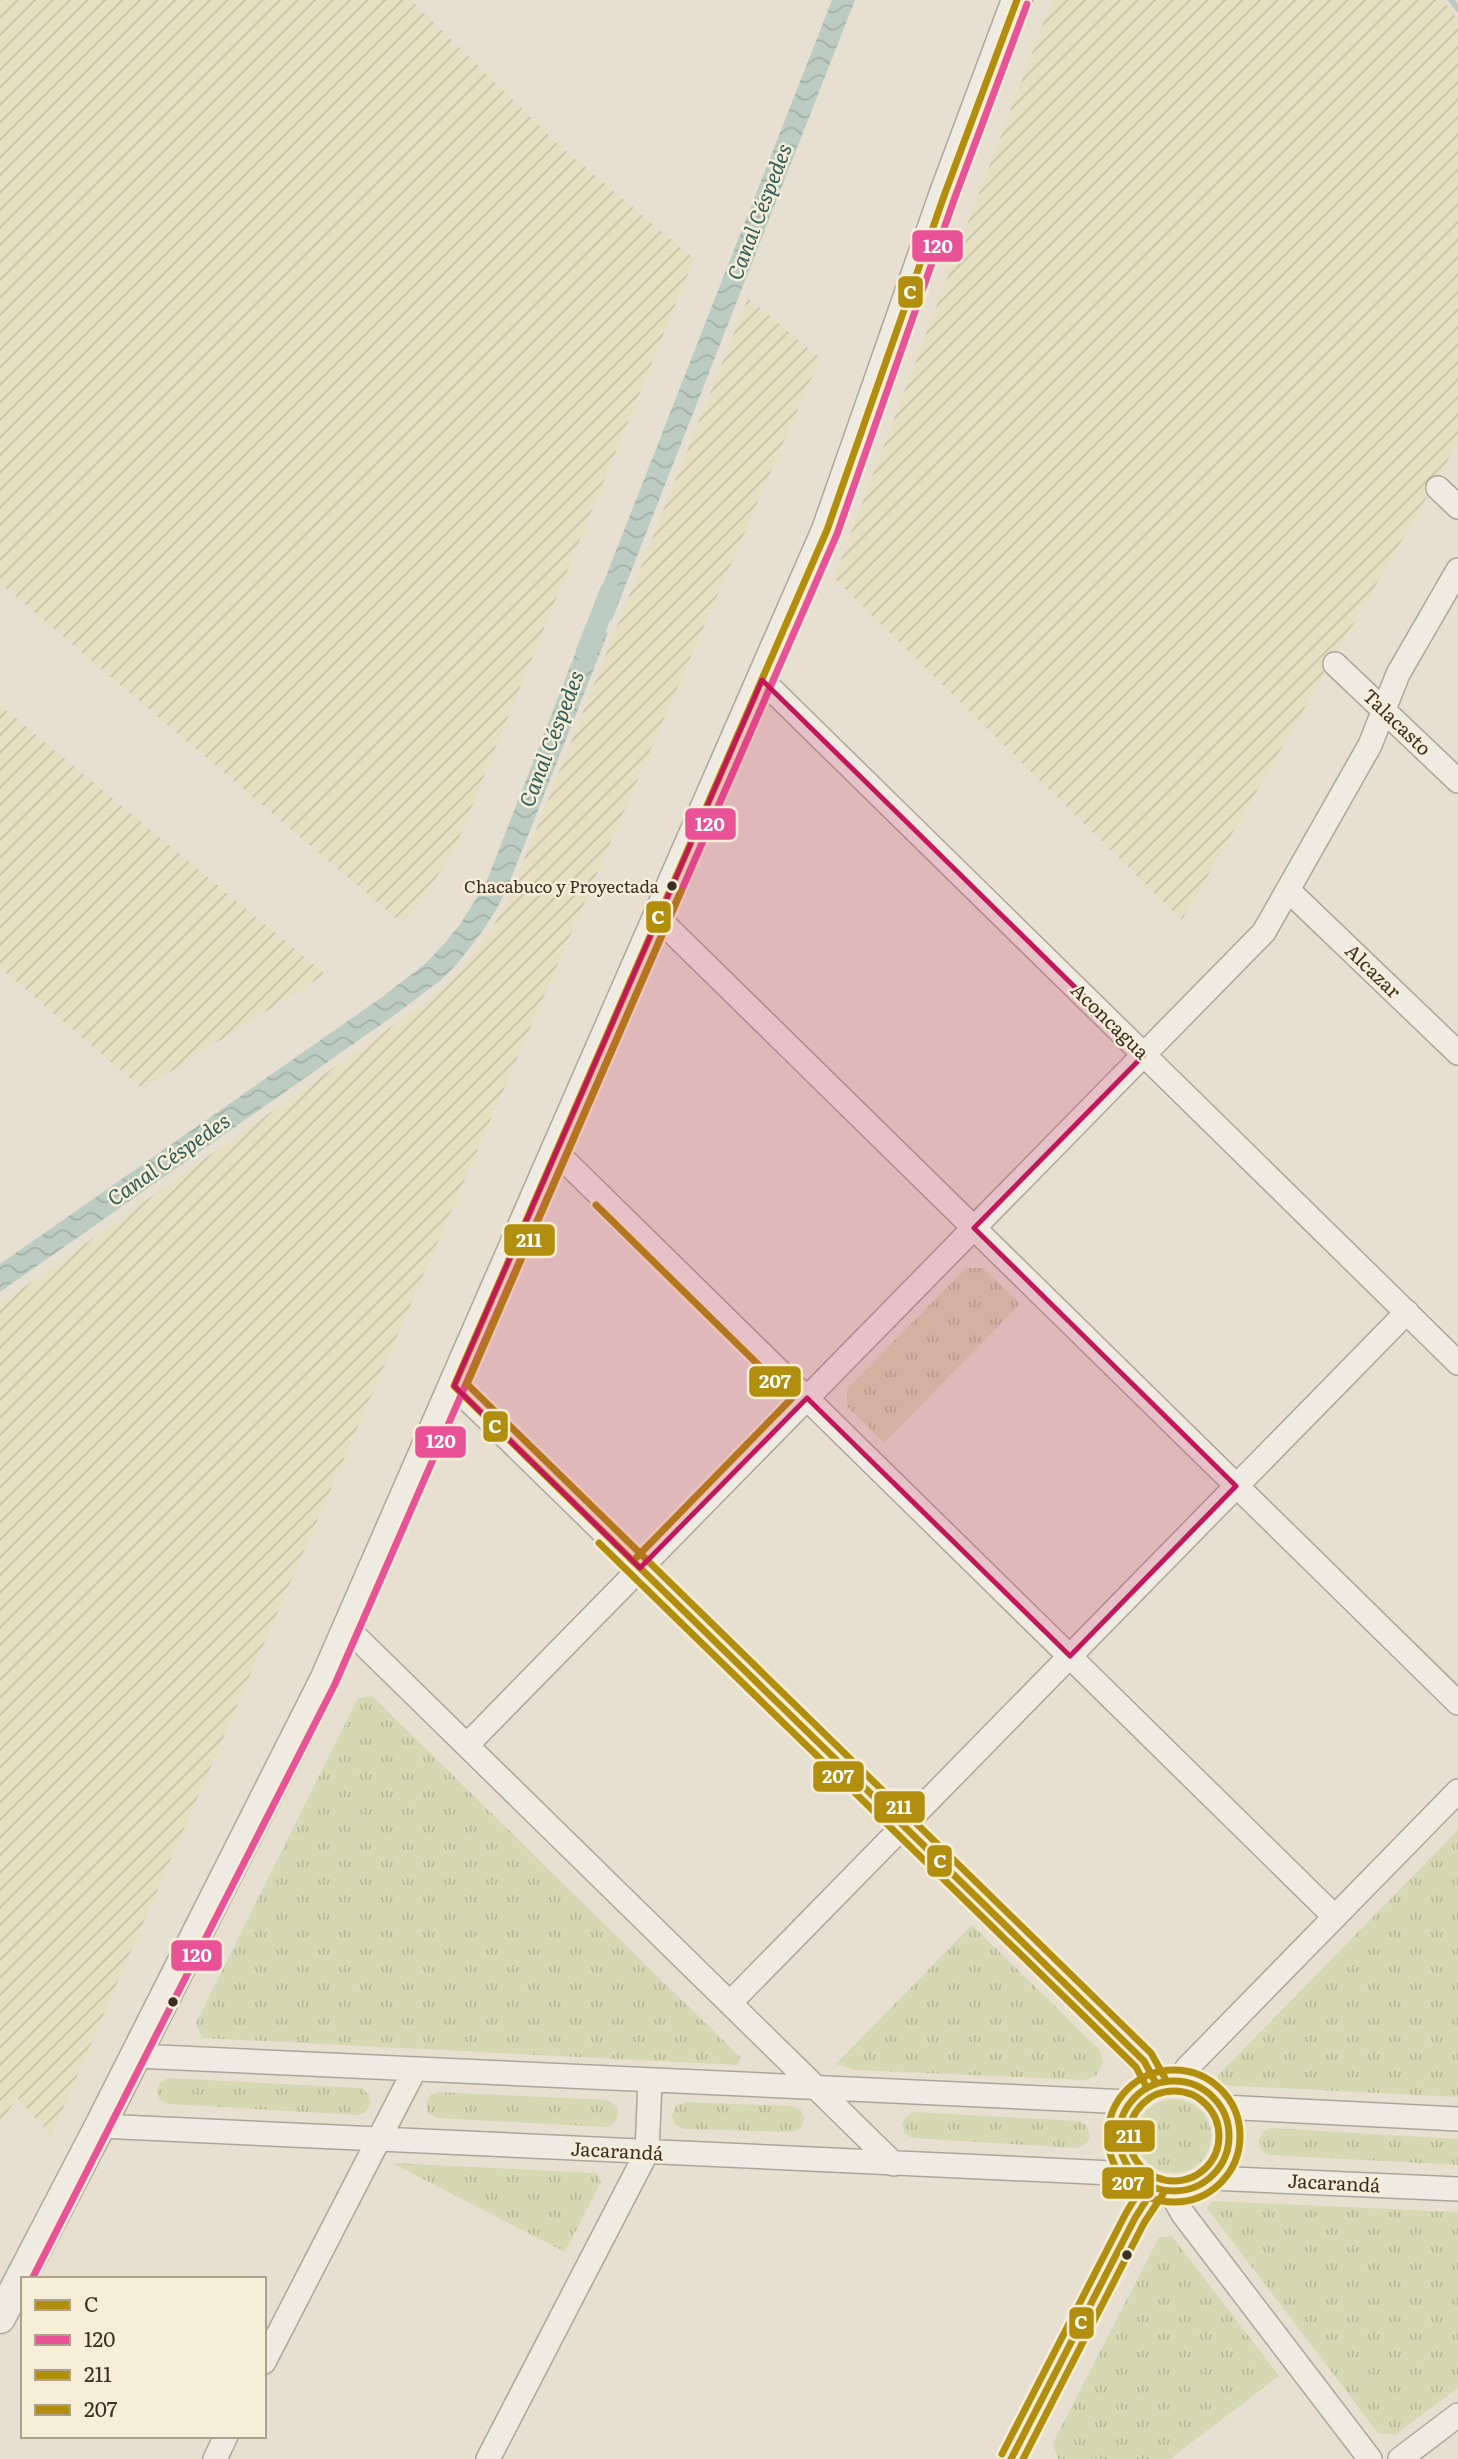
<svg xmlns="http://www.w3.org/2000/svg" width="1458" height="2459" font-family="Literata,serif">
	<style>
		.farmland { fill: url(#farmland-furrows) }
		.park { fill: url(#park-tufts) }
		.water { fill: url(#water-waves) }
		.lines { fill: none; stroke-linecap: round; stroke-linejoin: round }
		.stream { stroke: #bcccc2; stroke-width: 6 }
		.canal { stroke: #bcccc2; stroke-width: 21 }
		.minor-casing { stroke: #ada599; stroke-width: 26 }
		.tertiary-casing { stroke: #ada599; stroke-width: 33 }
		.minor { stroke: #efebe3; stroke-width: 23 }
		.tertiary { stroke: #efebe3; stroke-width: 30 }
		.bus-1-casing { stroke: #f7eed8; stroke-width: 12 }
		.bus-2-casing { stroke: #f7eed8; stroke-width: 12 }
		.bus-3-casing { stroke: #f7eed8; stroke-width: 12 }
		.bus-4-casing { stroke: #f7eed8; stroke-width: 12 }
		.bus-1 { stroke: #b18e0d; stroke-width: 7 }
		.bus-2 { stroke: #e95297; stroke-width: 7 }
		.bus-3 { stroke: #b18e0d; stroke-width: 7 }
		.bus-4 { stroke: #b18e0d; stroke-width: 7 }
		.marked { fill: #c2185b; fill-opacity: 0.2; stroke: #c2185b; stroke-width: 5; stroke-linejoin: round }
		.bus-dot { fill: #3d2e20; stroke: #f7eed8; stroke-width: 2.5 }
		.labels { text-anchor: middle; stroke-width: 5; stroke-linejoin: round; paint-order: stroke }
		.bus-label { font-size: 17px; fill: #3d2e20; stroke: #f7eed8; text-anchor: end }
		.street-label { font-size: 19px; fill: #3d2e20; stroke: #f7eed8 }
		.water-label { font-size: 21px; font-style: italic; fill: #2f5d5a; stroke: #f7eed8 }
		.line-badge { stroke: #f7eed8; stroke-width: 2.5 }
		.badge-label { font-size: 19px; text-anchor: middle; font-weight: bold; fill: #fff }
	</style>
	<defs>
		<pattern id="farmland-furrows" width="10" height="10" patternUnits="userSpaceOnUse" patternTransform="scale(1.75)"><rect width="10" height="10" fill="#e6dfc2"/><path d="M-1 1l2-2M0 10L10 0M9 11l2-2" fill="none" stroke="#c6c0a6"/></pattern>
		<pattern id="park-tufts" width="24" height="20" patternUnits="userSpaceOnUse" patternTransform="scale(1.75)"><rect width="24" height="20" fill="#d6d7b3"/><path d="M3 7l-1-3M5 7V3M7 7l1-3M15 17l-1-3M17 17v-4M19 17l1-3" fill="none" stroke="#b9b99a"/></pattern>
		<pattern id="water-waves" width="16" height="10" patternUnits="userSpaceOnUse" patternTransform="scale(1.75)"><rect width="16" height="10" fill="#bcccc2"/><path d="M0 5q4-4 8 0t8 0" fill="none" stroke="#a2b0a6"/></pattern>
	</defs>
	<rect width="100%" height="100%" fill="#e7e0d1"/>
	<path class="farmland" d="M0 0H411L560 146 694 259 452 855 403 924 0 583Z
		M1052 0H1443L1458 20V443L1182 920 834 578Z
		M748 298 820 358 51 2136 17 2097 0 2125V1304L419 1007 457 974 492 929 515 882Z
		M0 705 325 974 143 1089 0 968Z"/>
	<path class="park" d="M966 1268H983L1020 1304 884 1443 847 1406V1389Z
		M372 1696 740 2057 737 2065 202 2038 196 2023 358 1698Z
		M1458 1830V2097L1219 2085 1217 2080 1218 2075Z
		M972 1925 1099 2049 1103 2062 1096 2076 1085 2080 855 2070 836 2064Z
		M169 2078 361 2088 369 2094 371 2104 366 2112 359 2115 168 2104 160 2100 157 2091 160 2082Z
		M438 2092 608 2100 617 2107C620 2117 616 2124 606 2127L437 2118 428 2113 426 2104 430 2095Z
		M1137 2136a37 37 0 1 1 74 0a37 37 0 1 1-74 0Z
		M684 2102 793 2106 801 2110 804 2118 801 2128 792 2132 683 2129 675 2124 672 2117 675 2107Z
		M914 2112 1079 2121 1086 2125 1090 2135 1087 2143 1077 2148 913 2138 905 2134 902 2125 905 2117Z
		M1270 2128 1458 2139V2165L1269 2155 1261 2150 1258 2141 1263 2132Z
		M392 2163 596 2173 601 2182 565 2252Z
		M1212 2201 1458 2212V2388L1395 2435 1378 2433 1207 2208Z
		M1172 2236 1279 2376 1170 2459H1058L1053 2443 1159 2237Z"/>
	<path class="water" d="M832 0H855L612 620 592 612Z
		M587 623 608 633 508 886 497 908 484 929 457 964 441 980 396 1014 0 1292V1264L385 995 426 963 444 944 461 923 486 883Z"/>
	<g class="lines">
		<path class="stream" d="M1451 0 1458 9"/>
		<path class="canal" d="M586 653 610 592"/>
		<g class="minor-casing">
			<path id="minor" d="M1438 488 1458 507
				M1335 664 1458 781
				M762 680 1458 1363
				M1288 890 1458 1053
				M658 918 1458 1703
				M556 1152 1335 1917
				M454 1386 1144 2061 1156 2083
				M348 1629 894 2164
				M467 1745 1264 932 1370 745 1398 674 1458 570
				M730 2003 1407 1312
				M136 2056 1129 2102
				M1119 2136a55 55 0 1 1 110 0a55 55 0 1 1-110 0Z
				M1180 2081 1187 2068 1458 1791
				M1222 2107 1458 2119
				M100 2126 1134 2174
				M1211 2178 1458 2189
				M1170 2191 1183 2214 1370 2459
				M264 2362 415 2069
				M215 2459 226 2436
				M488 2459 647 2152 650 2081
				M1011 2459 1135 2218 1154 2188
				M1400 2459 1458 2415"/>
		</g>
		<g class="tertiary-casing">
			<path id="tertiary" d="M0 2318 100 2126 325 1680 827 530 945 193 1017 0"/>
		</g>
		<use href="#minor" class="minor"/>
		<use href="#tertiary" class="tertiary"/>
		<g class="bus-1-casing">
			<path id="bus-1" d="M1017 0 945 193 827 530 454 1386 1144 2061 1156 2083
				M1119 2136a55 55 0 1 1 110 0a55 55 0 1 1-110 0Z
				M1011 2459 1135 2218 1154 2188"/>
		</g>
		<g class="bus-2-casing">
			<path id="bus-2" d="M32 2279 335 1684 837 534 955 197 1027 4"/>
		</g>
		<g class="bus-3-casing">
			<path id="bus-3" d="M681 891 467 1384 1151 2053 1165 2078
				M1129 2136a45 45 0 1 1 90 0a45 45 0 1 1-90 0Z
				M1002 2454 1126 2213 1145 2182"/>
		</g>
		<g class="bus-4-casing">
			<path id="bus-4" d="M596 1205 792 1398 633 1561
				M599 1543 1136 2067 1147 2088
				M1108 2136a66 66 0 1 1 132 0a66 66 0 1 1-132 0Z
				M1023 2459 1144 2223 1163 2194"/>
		</g>
		<use href="#bus-1" class="bus-1"/>
		<use href="#bus-2" class="bus-2"/>
		<use href="#bus-3" class="bus-3"/>
		<use href="#bus-4" class="bus-4"/>
	</g>
	<path class="marked" d="M762 680 1144 1055 974 1228 1236 1486 1070 1656 807 1398 640 1568 454 1386Z"/>
	<g class="bus-dot">
		<circle cx="672" cy="886" r="6"/>
		<circle cx="173" cy="2002" r="6"/>
		<circle cx="1127" cy="2255" r="6"/>
	</g>
	<g class="labels">
		<g class="bus-label">
			<text x="659" y="893">Chacabuco y Proyectada</text>
		</g>
		<g class="street-label">
			<text transform="translate(1397 722) rotate(44)" y="7">Talacasto</text>
			<text transform="translate(1373 971) rotate(44)" y="7">Alcazar</text>
			<text transform="translate(1110 1021) rotate(44)" y="7">Aconcagua</text>
			<text transform="translate(617 2151) rotate(3)" y="7">Jacarandá</text>
			<text transform="translate(1334 2183) rotate(3)" y="7">Jacarandá</text>
		</g>
		<g class="water-label">
			<text transform="translate(760 212) rotate(-69)" y="7">Canal Céspedes</text>
			<text transform="translate(552 739) rotate(-69)" y="7">Canal Céspedes</text>
			<text transform="translate(169 1160) rotate(-35)" y="7">Canal Céspedes</text>
		</g>
	</g>
	<g class="line-badge">
		<rect x="911" y="229" width="53" height="34" rx="7" fill="#e95297"/>
		<rect x="897" y="275" width="27" height="34" rx="7" fill="#b18e0d"/>
		<rect x="684" y="807" width="53" height="34" rx="7" fill="#e95297"/>
		<rect x="645" y="900" width="27" height="34" rx="7" fill="#b18e0d"/>
		<rect x="503" y="1223" width="53" height="34" rx="7" fill="#b18e0d"/>
		<rect x="748" y="1365" width="54" height="33" rx="7" fill="#b18e0d"/>
		<rect x="482" y="1410" width="27" height="33" rx="7" fill="#b18e0d"/>
		<rect x="414" y="1425" width="53" height="34" rx="7" fill="#e95297"/>
		<rect x="812" y="1760" width="53" height="33" rx="7" fill="#b18e0d"/>
		<rect x="873" y="1790" width="53" height="34" rx="7" fill="#b18e0d"/>
		<rect x="926" y="1844" width="27" height="34" rx="7" fill="#b18e0d"/>
		<rect x="170" y="1939" width="53" height="33" rx="7" fill="#e95297"/>
		<rect x="1103" y="2119" width="53" height="34" rx="7" fill="#b18e0d"/>
		<rect x="1101" y="2166" width="54" height="34" rx="7" fill="#b18e0d"/>
		<rect x="1068" y="2306" width="27" height="34" rx="7" fill="#b18e0d"/>
	</g>
	<g class="badge-label">
		<text x="938" y="253">120</text>
		<text x="910" y="299">C</text>
		<text x="710" y="831">120</text>
		<text x="658" y="924">C</text>
		<text x="529" y="1247">211</text>
		<text x="775" y="1388">207</text>
		<text x="495" y="1433">C</text>
		<text x="441" y="1448">120</text>
		<text x="838" y="1783">207</text>
		<text x="899" y="1814">211</text>
		<text x="940" y="1868">C</text>
		<text x="197" y="1962">120</text>
		<text x="1129" y="2143">211</text>
		<text x="1128" y="2190">207</text>
		<text x="1081" y="2329">C</text>
	</g>
	<rect x="21" y="2277" width="245" height="161" fill="#f7eed8" stroke="#ada18e" stroke-width="2"/>
	<rect x="35" y="2300" width="35" height="10" fill="#b18e0d" stroke="#ada18e" stroke-width="2"/>
	<text x="84" y="2312" font-size="21" fill="#3d2e20">C</text>
	<rect x="35" y="2335" width="35" height="10" fill="#e95297" stroke="#ada18e" stroke-width="2"/>
	<text x="84" y="2347" font-size="21" fill="#3d2e20">120</text>
	<rect x="35" y="2370" width="35" height="10" fill="#b18e0d" stroke="#ada18e" stroke-width="2"/>
	<text x="84" y="2382" font-size="21" fill="#3d2e20">211</text>
	<rect x="35" y="2405" width="35" height="10" fill="#b18e0d" stroke="#ada18e" stroke-width="2"/>
	<text x="84" y="2417" font-size="21" fill="#3d2e20">207</text>
</svg>
